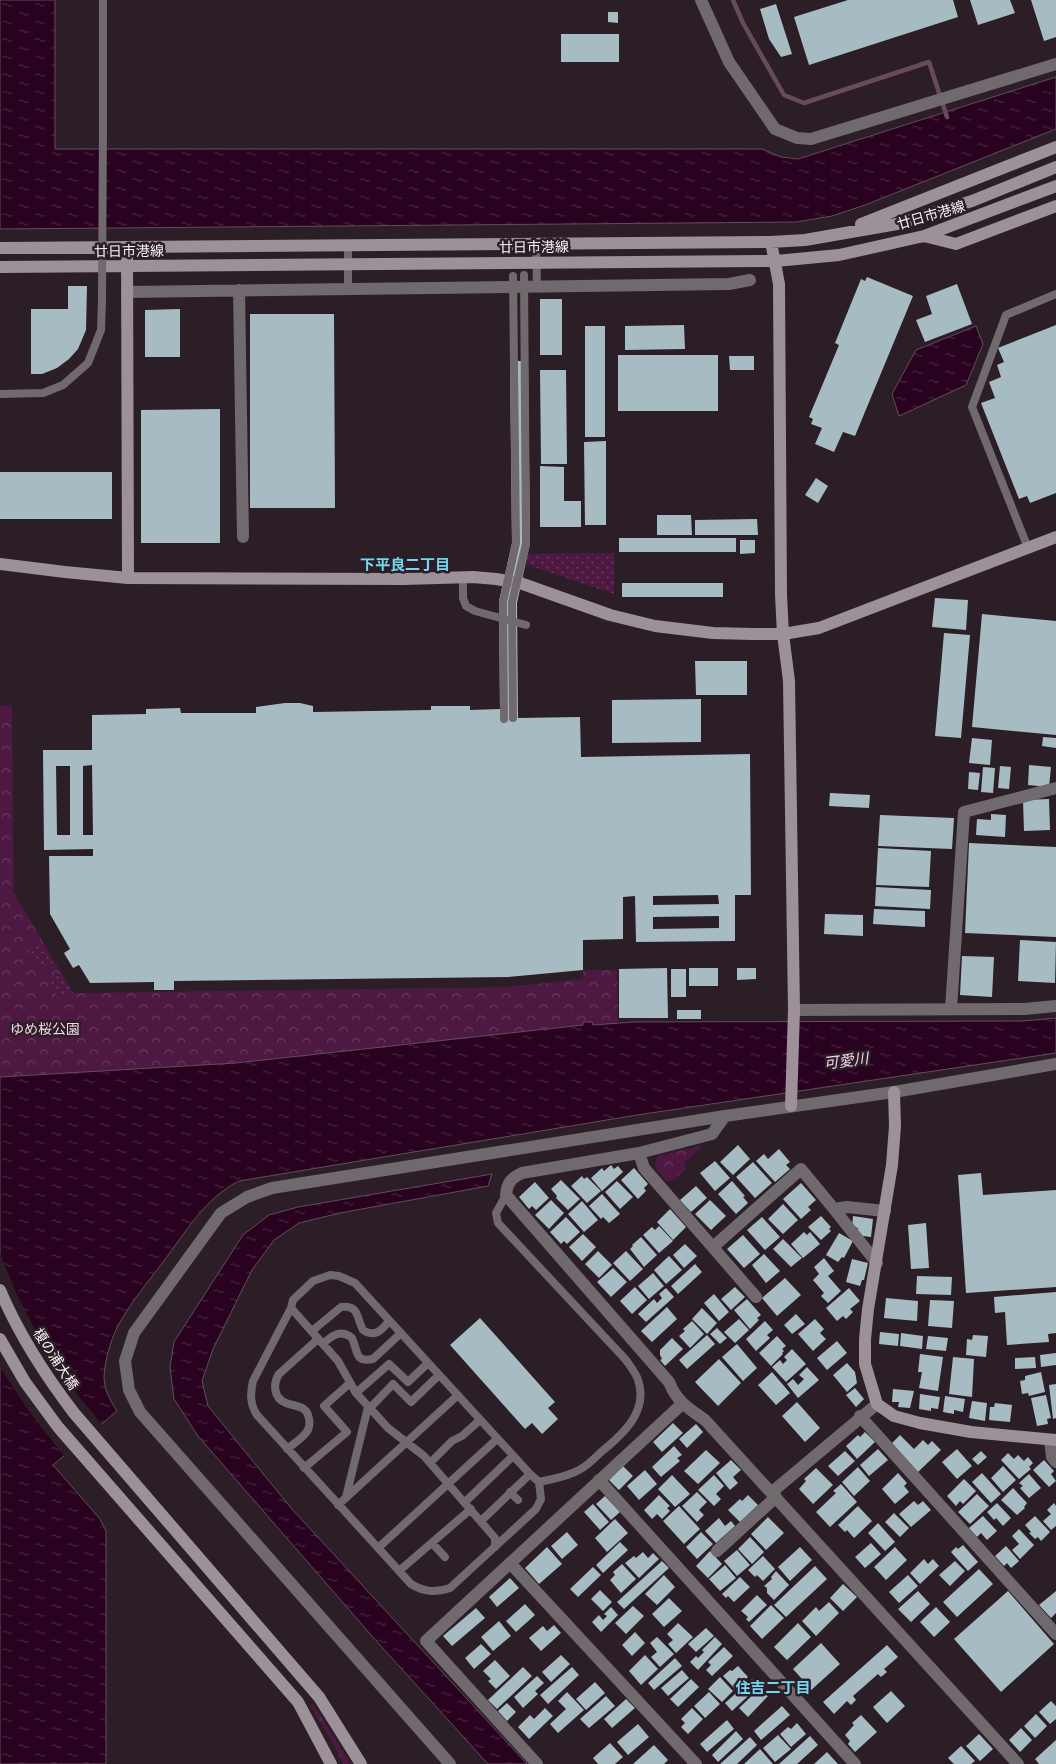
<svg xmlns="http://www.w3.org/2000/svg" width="1056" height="1764" font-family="'Golos Text','Noto Sans JP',sans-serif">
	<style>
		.grass { fill: url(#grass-tufts) }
		.park { fill: url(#park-crowns) }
		.garden { fill: url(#garden-dots) }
		.water { fill: url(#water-ripples); stroke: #674a60 }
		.pier { fill: #2b1e27 }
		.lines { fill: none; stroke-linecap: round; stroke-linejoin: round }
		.stream { stroke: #674a60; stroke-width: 4.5 }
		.building { fill: #a7bcc2; fill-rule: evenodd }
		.lane { stroke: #70696e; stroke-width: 8 }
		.street { stroke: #70696e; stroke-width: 12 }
		.secondary { stroke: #9c9198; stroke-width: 12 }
		.lane-bridge { stroke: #70696e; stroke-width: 8 }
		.labels { text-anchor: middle; stroke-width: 5; stroke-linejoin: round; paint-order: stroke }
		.street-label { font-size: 14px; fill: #faf1f7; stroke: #2b1e27 }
		.park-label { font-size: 14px; fill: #f8d4ec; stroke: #2b1e27 }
		.neighbourhood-label { font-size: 15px; font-weight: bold; fill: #72d7ef; stroke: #2b1e27 }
		.water-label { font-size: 15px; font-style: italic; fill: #f7d3eb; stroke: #2b1e27 }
	</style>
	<defs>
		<pattern id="grass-tufts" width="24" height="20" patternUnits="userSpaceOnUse" patternTransform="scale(1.25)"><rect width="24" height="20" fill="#4d1841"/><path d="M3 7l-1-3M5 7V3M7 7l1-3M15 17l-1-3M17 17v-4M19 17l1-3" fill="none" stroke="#683a5d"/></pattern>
		<pattern id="park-crowns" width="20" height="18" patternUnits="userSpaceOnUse" patternTransform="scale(1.25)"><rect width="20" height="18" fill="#4d1841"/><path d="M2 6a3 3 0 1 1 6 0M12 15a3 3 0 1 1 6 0" fill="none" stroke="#683a5d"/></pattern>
		<pattern id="garden-dots" width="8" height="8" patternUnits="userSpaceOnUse" patternTransform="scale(1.25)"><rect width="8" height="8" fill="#4d1841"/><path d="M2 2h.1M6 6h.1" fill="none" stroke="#683a5d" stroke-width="1.8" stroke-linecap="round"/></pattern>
		<pattern id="water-ripples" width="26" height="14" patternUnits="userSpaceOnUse" patternTransform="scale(1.25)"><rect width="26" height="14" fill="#28021f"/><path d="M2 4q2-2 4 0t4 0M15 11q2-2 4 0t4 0" fill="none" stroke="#482740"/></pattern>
	</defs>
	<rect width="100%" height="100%" fill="#2b1e27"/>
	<path class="grass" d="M313 1704 351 1764H343L332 1741 310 1706Z"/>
	<path class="park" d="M12 705 14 893 73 993 507 987 583 979V970H617L618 1023 592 1025 583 1023V1025L236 1063 0 1077V706Z
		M700 1146 701 1148 685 1162V1170L672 1181H666L655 1167 657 1156Z"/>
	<path class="garden" d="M614 553V594L525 564V554Z
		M42 941 54 962 40 970 28 949Z
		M61 973 73 993 60 1001 48 981Z"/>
	<path class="water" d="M0 0H55V149H762L781 157 798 159 1056 77V129L865 205 832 216 796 222 0 229Z
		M976 326 983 344 966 385 899 416 892 394 916 350Z
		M1056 1018V1053L637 1115 239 1181C205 1198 186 1232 163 1262 148 1282 131 1302 119 1324 111 1338 105 1360 104 1376 104 1390 110 1400 117 1411L53 1465 100 1519 106 1531V1764H0V1077L236 1063 583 1025V1022H592L593 1025 634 1022 1022 1021Z
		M492 1174 488 1186 340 1213 299 1223 274 1240 252 1270 213 1349 202 1381 208 1406 291 1508 527 1764H488L371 1635 198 1436 174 1399 170 1367 174 1342 243 1235 269 1215 298 1207Z"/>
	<path class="pier" d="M0 1253 17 1295 41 1341 69 1384 103 1426 66 1458 30 1413 0 1367Z"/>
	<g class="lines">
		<path class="stream" d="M733 0 743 23 784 95 804 103 929 62 947 117"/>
	</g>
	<path class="building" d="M848 0H953L958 17 809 65 794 17Z
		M970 0H1010L1015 13 978 25Z
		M1031 0H1056V37L1044 41Z
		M776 4 792 54 781 57 769 39 760 9Z
		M608 12H618V23L608 22Z
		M561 34H619V62H561Z
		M867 277 913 296 855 436 843 432 834 452 815 444 822 428 811 424 813 419 809 417 839 345 835 343 861 279 865 281Z
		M957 284 972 324 925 342 916 320 932 314 926 296Z
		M68 286H87L86 330 78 349 69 359 57 368 42 374H31V309H68Z
		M540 299H562V355H540Z
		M180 309V357H145V310Z
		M250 314H334L335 508H250Z
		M684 325 685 349 625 350V326Z
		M1056 325V493L1030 503 1027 496 1019 499 981 403 995 398 989 382 1001 377 997 365 1004 362 998 348Z
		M585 326H605V437H585Z
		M618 355H718V411H618Z
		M729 356H754V370H730Z
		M510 361H528L530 543 517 603 518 718 580 717 581 757 750 754 751 895H735V941L636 942 635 896 623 897V939L583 940V970L508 977 174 981V990H154V982L90 983 79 965 73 968 64 953 70 949 50 914 49 856H93V849L44 850 43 750H92V715L146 714V709L180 708 181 713H256V707L285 703H300L313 706V712L431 710V706H470V710L500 709 499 601 512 543ZM92 765 93 835H83V766ZM56 766H70V835H57ZM718 895 719 904 653 905V896ZM719 916V928L653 929V917Z
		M540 370H566L567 464H541Z
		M220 409V543H141V410Z
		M606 441V525H585L584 442Z
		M540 466 564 467V501H581V527H540Z
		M0 472H112V519H0Z
		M816 478 828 486 818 503 805 495Z
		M657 515H691L692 535H657Z
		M757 519 758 535H695V520Z
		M619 538H736V552H619Z
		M740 540H755V553L740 554Z
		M622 583H723V597H622Z
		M935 598 968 600 966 630 932 627Z
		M982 614 1056 621V735L972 727Z
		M944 633 970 635 961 738 935 736Z
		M695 661H747V695H696Z
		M701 699V742L612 743V700Z
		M1043 737 1056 738V748L1042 746Z
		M972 738 992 740 990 765 969 763Z
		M1029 765 1051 767 1049 787 1028 785Z
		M1000 766 1011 767 1009 789 998 788Z
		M983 767 995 768 993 793 981 792Z
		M969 772 980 773 978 790 968 789Z
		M830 793 870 795 869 808 829 806Z
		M1049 799 1050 830 1024 831 1023 800Z
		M991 814 1006 815 1005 837 976 835 977 819 991 820Z
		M880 815 954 818 952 849 878 846Z
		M969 843 1056 847V937L965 933Z
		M878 848 931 851 929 887 876 885Z
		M876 887 931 890 930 909 875 906Z
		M874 909 925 911V927L873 924Z
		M825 914 863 915V936L824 934Z
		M1020 940 1056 942 1055 983 1018 981Z
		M962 956 994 957 992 997 960 995Z
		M667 968 668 1018H619V969Z
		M689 968H718V986H689Z
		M737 968H756V979L737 980Z
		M671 969H686V997H671Z
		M677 1010H701V1019H677Z
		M738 1145 750 1159 733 1175 720 1162Z
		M779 1149 790 1162 786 1165 790 1169 775 1182 756 1161 764 1154 768 1159Z
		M715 1161 730 1178 715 1191 700 1173Z
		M753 1162 772 1183 755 1198 736 1177Z
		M611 1165 614 1169 618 1166 623 1172 602 1191 591 1178 602 1168 604 1171Z
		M634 1168 648 1184 644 1188 646 1191 638 1199 621 1180Z
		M981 1173 983 1195 1056 1190V1287L966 1293 958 1175Z
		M582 1176 584 1179 587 1177 601 1191 587 1203 571 1186Z
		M561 1180 580 1199 568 1210 556 1198 557 1196 551 1189Z
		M617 1181 633 1197 620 1209 605 1192Z
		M732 1181 745 1196 743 1197 748 1203 736 1214 718 1194Z
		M535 1182 549 1198 536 1210 532 1206 529 1209 519 1197Z
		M801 1183 816 1200 808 1207 811 1210 801 1219 783 1199Z
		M696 1186 707 1198 691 1212 680 1200Z
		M602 1194 620 1214 609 1223 603 1217 601 1219 589 1206Z
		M551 1200 564 1213 549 1229 535 1215Z
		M710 1200 726 1216 711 1230 695 1214Z
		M582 1201 598 1220 584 1232 568 1214Z
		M783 1204 798 1220 783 1234 768 1219Z
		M670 1209 686 1227 673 1240 657 1222Z
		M821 1216 831 1227 829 1229 831 1231 821 1240 808 1227Z
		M853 1216 873 1219 871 1237 856 1235 858 1228 852 1227Z
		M566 1217 580 1232 567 1244 564 1241 561 1244 550 1232Z
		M762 1217 780 1237 765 1250 747 1230Z
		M926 1223 929 1268 911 1269 908 1225Z
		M659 1226 673 1241 659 1253 643 1235 652 1227 655 1230Z
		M804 1232 807 1235 810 1232 820 1244 803 1258 791 1244Z
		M839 1233 853 1241 844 1258 842 1257 838 1262 826 1255Z
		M583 1234 596 1247 582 1261 569 1247Z
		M743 1235 760 1254 744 1268 727 1249Z
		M641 1237 657 1255 644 1267 630 1249 633 1246 632 1245Z
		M783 1239 802 1258 791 1267 773 1249Z
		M685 1244 697 1256 684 1268 673 1255Z
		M598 1251 612 1265 599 1278 585 1264Z
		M626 1251 643 1269 630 1281 613 1263Z
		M764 1254 780 1271 766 1283 752 1265Z
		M669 1256 682 1270 666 1284 654 1270Z
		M824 1258 834 1271 828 1276 841 1291 828 1303 821 1296 824 1293 813 1280 819 1274 814 1267Z
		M852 1259 868 1263 864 1280H862L860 1286 846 1282Z
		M695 1264 702 1272 678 1294 671 1286Z
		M613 1268 627 1282 611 1297 597 1282Z
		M653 1273 664 1286 649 1299 638 1286Z
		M917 1276 952 1277 951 1295 916 1294Z
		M785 1278 801 1295 777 1316 762 1298Z
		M635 1287 647 1300 632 1314 620 1301Z
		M735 1287 745 1297 731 1310 721 1299Z
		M666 1288 674 1297 646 1322 638 1314 654 1299 657 1303 662 1298 659 1294Z
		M849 1288 860 1301 850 1309 853 1312 846 1319 843 1316 837 1321 826 1308Z
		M1056 1292V1333L1048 1334 1049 1342 1007 1345 1005 1312 995 1313 994 1297Z
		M714 1294 729 1312 719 1321 704 1303Z
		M886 1298 918 1301 917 1321 884 1318Z
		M747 1299 761 1315 757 1318 759 1320 750 1329 734 1310Z
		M930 1300 954 1301 952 1328 928 1326Z
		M667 1307 677 1319 652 1342 641 1331Z
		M702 1308 717 1323 707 1334 692 1319Z
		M796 1314 805 1324 792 1334 784 1325Z
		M480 1318 555 1402 548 1408 558 1419 542 1434 532 1423 525 1429 450 1345Z
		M739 1319 749 1330 735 1343 724 1332Z
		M815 1319 824 1329 820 1333 826 1339 813 1351 798 1334Z
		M692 1321 704 1334 690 1348 679 1336 685 1331 683 1329Z
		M765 1321 773 1330 767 1335 770 1338 756 1351 746 1339Z
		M717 1328 727 1338 720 1344 710 1334Z
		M880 1332 899 1334 898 1346 879 1344Z
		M901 1333 923 1336 922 1349 900 1346Z
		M707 1335 715 1344 687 1369 679 1360Z
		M973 1335 988 1336 986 1357 966 1355 967 1339 972 1340Z
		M777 1336 786 1346 782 1349 784 1351 782 1353 783 1354 771 1366 759 1353Z
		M928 1336 948 1338 946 1351 926 1349Z
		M672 1338 683 1349 665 1366 660 1360 662 1359 660 1355V1350Z
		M837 1341 847 1353 827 1370 817 1358Z
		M737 1344 757 1368 743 1381 722 1357Z
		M792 1349 806 1364 786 1382 772 1367 780 1360 783 1364 787 1360 784 1357Z
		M1056 1353V1365L1041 1367 1040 1355Z
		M920 1354 943 1357 938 1391 919 1388 922 1372H918Z
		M953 1357 974 1359 972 1397 949 1394Z
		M1035 1357 1036 1368 1015 1369V1358Z
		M719 1359 741 1383 718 1406 695 1382Z
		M847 1363 855 1372 857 1383 847 1392 833 1375Z
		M807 1367 819 1380 798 1398 787 1384 793 1379 798 1385 804 1379 799 1375Z
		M772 1372 790 1393 776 1405 758 1385Z
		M1041 1372 1045 1392 1029 1396 1028 1393 1022 1394 1020 1381 1025 1380V1376Z
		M1056 1384V1418L1053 1419 1049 1385Z
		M855 1388 864 1399 856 1407 846 1395Z
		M893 1389 914 1391 910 1408 898 1407 899 1402H892Z
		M920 1394 940 1397 938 1409 931 1408V1411L919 1409Z
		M1046 1395 1051 1418 1047 1419 1048 1424 1037 1426 1031 1398Z
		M945 1396 965 1399 963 1412 954 1410V1414L943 1412Z
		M972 1401 987 1403 985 1421 969 1418Z
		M797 1402 820 1428 805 1442 782 1416Z
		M995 1403 1012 1405 1010 1422 989 1420 990 1407H994Z
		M673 1423 683 1433 662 1452 653 1442Z
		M696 1424 703 1432 687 1448 679 1439Z
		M865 1432 875 1442 857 1459 846 1446 858 1435 860 1437Z
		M900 1435 914 1449 923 1440 928 1445 932 1441 941 1450 918 1472 891 1444Z
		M674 1446 682 1455 677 1458 680 1461 661 1477 652 1467Z
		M878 1449 888 1460 869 1476 860 1465Z
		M957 1449 972 1466 957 1479 942 1462Z
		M706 1450 720 1463 698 1484 684 1471Z
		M845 1451 855 1461 838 1476 828 1466Z
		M981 1451 987 1457 978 1465 972 1459Z
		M1008 1453 1014 1459 1018 1455 1024 1461 1028 1457 1033 1463 1029 1467 1031 1469 1019 1479 1001 1460Z
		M731 1460 741 1470 733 1477 738 1483 730 1490 716 1473Z
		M1044 1460 1054 1471 1051 1474 1056 1481 1049 1487 1033 1470Z
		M623 1466 633 1476 619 1490 609 1480Z
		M1003 1466 1016 1480 1003 1492 991 1478Z
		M858 1467 870 1481 854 1496 842 1482Z
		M816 1468 833 1485 813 1504 799 1489 806 1481 804 1479Z
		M645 1470 657 1484 639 1500 627 1486Z
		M898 1473 907 1483 904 1486 909 1492 895 1504 882 1489Z
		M982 1473 1001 1494 991 1503 972 1482Z
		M1029 1474 1041 1488 1029 1498 1020 1488 1023 1486 1019 1483Z
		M672 1475 690 1494 675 1507 658 1489Z
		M714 1475 724 1486 716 1494 721 1499 714 1506 698 1490Z
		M964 1479 976 1491 963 1504 960 1501 956 1506 947 1496Z
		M841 1484 857 1502 830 1527 816 1512 836 1493 833 1491Z
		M1013 1488 1027 1503 1024 1507 1025 1508 1017 1515 1001 1500Z
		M697 1492 707 1502 699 1510 704 1515 697 1522 682 1506Z
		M977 1494 989 1506 970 1524 958 1512Z
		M659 1495 670 1506 667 1508 670 1511 662 1519 657 1514 652 1519 644 1510Z
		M748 1495 758 1505 740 1522 728 1510 740 1499 742 1501Z
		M605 1496 620 1512 611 1520 596 1504Z
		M914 1501 918 1505 923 1501 931 1510 911 1527 899 1514Z
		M997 1503 1011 1518 1003 1526 996 1518 994 1520 987 1512Z
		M1054 1503 1056 1506V1526L1051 1530 1043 1521 1051 1514 1047 1510Z
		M593 1504 609 1522 600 1530 584 1512Z
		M679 1506 700 1529 684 1544 663 1521Z
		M858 1506 872 1521 854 1538 847 1530 845 1532 838 1525Z
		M894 1513 909 1528 900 1537 885 1522Z
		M983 1516 997 1531 987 1540 981 1533 977 1537 969 1528Z
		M1035 1516 1050 1532 1041 1541 1038 1537 1035 1539 1029 1533 1031 1532 1025 1525Z
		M768 1517 784 1533 766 1550 751 1534Z
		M719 1518 725 1526 731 1521 735 1526 716 1543 705 1531Z
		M615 1519 628 1533 607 1552 595 1538Z
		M878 1523 895 1542 885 1551 868 1533Z
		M1019 1529 1034 1545 1020 1559 1012 1550 1019 1544 1012 1536Z
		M567 1532 578 1545 562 1559 551 1546Z
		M701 1532 713 1544 697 1559 686 1547Z
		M750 1537 764 1552 752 1564 738 1549Z
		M620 1542 628 1550 603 1573 596 1565Z
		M871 1543 881 1554 865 1568 855 1557Z
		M963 1545 978 1562 968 1571 951 1552 956 1547 958 1549Z
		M1006 1546 1019 1561 1011 1568 1007 1563 1004 1566 995 1556Z
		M547 1547 562 1564 539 1584 525 1568Z
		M800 1547 812 1560 790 1581 778 1567Z
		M895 1547 907 1560 886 1580 874 1567Z
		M737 1550 750 1565 737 1576 724 1561Z
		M710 1551 722 1564 708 1578 696 1566Z
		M643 1552 648 1558 653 1553 659 1559 639 1578 625 1563 634 1556 636 1558Z
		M763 1556 775 1569 763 1581 757 1575 755 1577 748 1570Z
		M924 1559 928 1564 933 1559 939 1566 920 1584 910 1573Z
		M662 1561 669 1568 624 1609 617 1602Z
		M955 1561 965 1571 950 1586 939 1575Z
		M622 1564 636 1579 621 1593 610 1580 615 1575 613 1572Z
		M725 1565 736 1578 720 1591 709 1579Z
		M815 1566 827 1579 786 1617 774 1605Z
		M593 1567 601 1575 578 1597 570 1589Z
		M979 1569 993 1584 957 1617 943 1602Z
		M776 1571 789 1585 774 1600 767 1593V1588L764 1586 772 1579 771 1577Z
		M664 1575 675 1587 657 1605 645 1594Z
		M908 1575 918 1586 899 1603 889 1592Z
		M740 1577 750 1587 734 1602 728 1596 726 1598 722 1594Z
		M510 1578 519 1588 497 1607 489 1597Z
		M843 1584 857 1597 843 1611 830 1598Z
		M600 1590 612 1602 603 1611 591 1599Z
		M918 1591 930 1604 911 1622 898 1609Z
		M1008 1591 1054 1644 1001 1692 954 1639Z
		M1056 1591V1613L1051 1618 1039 1605Z
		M757 1595 767 1605 749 1622 746 1619 748 1617 741 1611Z
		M669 1598 682 1611 664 1627 652 1614Z
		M829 1602 839 1613 816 1636 802 1621 816 1607 819 1611Z
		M525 1604 535 1615 516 1632 506 1621Z
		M771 1605 784 1618 762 1639 750 1626Z
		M633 1606 644 1616 626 1634 615 1623Z
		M611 1607 618 1615 601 1632 592 1622 599 1615 603 1620 607 1616 604 1614Z
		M936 1607 950 1622 934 1637 920 1622Z
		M476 1608 485 1618 452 1646 443 1636Z
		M499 1621 511 1636 493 1651 481 1637Z
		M678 1623 693 1637 676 1653 668 1644 673 1640 667 1634Z
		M798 1623 811 1637 787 1660 774 1647Z
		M554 1625 561 1633 541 1651 529 1638 543 1626 547 1631Z
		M706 1628 714 1636 696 1652 688 1644Z
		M635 1632 645 1643 632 1656 622 1645Z
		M657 1637 674 1654 660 1667 651 1657 657 1652 650 1643Z
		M715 1637 722 1644 698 1670 690 1662 696 1656 698 1658 704 1652 702 1650Z
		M821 1643 840 1664 809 1692 799 1681 802 1679 793 1669Z
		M481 1644 491 1654 474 1669 465 1658Z
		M887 1645 898 1657 884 1669 887 1672 881 1677 878 1674 853 1696 856 1700 851 1705 847 1701 834 1714 823 1702Z
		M724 1647 733 1656 712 1676 706 1670 711 1665 708 1662Z
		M561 1655 570 1664 551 1682 542 1672Z
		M645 1655 658 1669 641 1685 629 1671Z
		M675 1658 682 1666 654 1690 648 1683Z
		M495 1660 510 1676 496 1689 488 1681 491 1679 483 1671Z
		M738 1666 748 1677 735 1689 723 1676 730 1670 732 1671Z
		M523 1667 532 1676 497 1709 488 1700Z
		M572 1667 579 1675 548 1704 540 1695Z
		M682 1670 689 1678 668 1696 661 1688Z
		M537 1676 544 1683 535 1691 538 1694 523 1708 514 1697Z
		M720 1677 733 1691 722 1702 708 1689Z
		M691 1679 699 1687 678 1707 670 1699Z
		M752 1679 759 1686 732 1711 725 1703Z
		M595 1682 605 1693 586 1710 576 1699Z
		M760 1688 768 1696 748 1717 739 1708Z
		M891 1691 905 1706 887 1723 873 1707Z
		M567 1692 584 1710 558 1733 550 1724 566 1709 558 1701Z
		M709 1692 720 1704 705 1718 694 1706Z
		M606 1696 615 1706 589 1728 580 1719Z
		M626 1699 635 1708 612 1728 604 1719Z
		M1051 1701 1056 1706V1719L1050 1724 1039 1712Z
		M507 1703 516 1712 507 1721 498 1711Z
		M782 1706 790 1715 761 1740 754 1731Z
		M545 1708 553 1716 529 1739 518 1727 530 1715 534 1719Z
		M692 1708 703 1719 688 1734 681 1727 685 1723 681 1719Z
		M1036 1714 1047 1726 1035 1738 1024 1726Z
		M861 1715 877 1732 855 1752 848 1744 850 1741 845 1735 854 1725 852 1723Z
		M727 1720 734 1729 707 1752 700 1744Z
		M797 1723 806 1734 791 1747 780 1734 788 1727 791 1729Z
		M638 1724 649 1737 628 1755 617 1742Z
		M1021 1728 1032 1740 1020 1752 1009 1740Z
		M736 1731 743 1739 718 1762 712 1755Z
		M979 1734 993 1749 980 1761 966 1746Z
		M778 1735 791 1749 775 1762 763 1748Z
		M810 1736 818 1745 797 1764H779Z
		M750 1737 757 1745 737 1764H720Z
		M1056 1740V1764H1039L1035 1759Z
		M610 1743 623 1757 615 1764H598L593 1758Z
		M654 1745 668 1760 664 1764H633Z
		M961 1746 975 1761 971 1764H954L948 1758Z
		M760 1749 773 1764H744Z
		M827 1752 838 1764H814Z"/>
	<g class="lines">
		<path class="lane" d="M103 122V0
			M536 244 537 286
			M348 245V289
			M524 275 526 544
			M513 276 516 543
			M0 394 43 393 63 385 88 363 101 330 102 299
			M1028 548 972 407 1006 315 1056 294
			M463 577V598L466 606 475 611 526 625
			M506 1195 496 1213 498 1223 626 1360C630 1366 636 1373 638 1380 649 1412 622 1435 600 1453 594 1459 587 1466 579 1470 567 1477 552 1479 539 1482
			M330 1275 339 1276 355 1283 530 1474 539 1482 541 1499 536 1509 450 1588C435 1593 424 1592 411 1584L257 1415C250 1404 250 1394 253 1381L291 1308 293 1300 313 1281Z
			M291 1308 338 1361 356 1393 388 1428 424 1456 495 1538V1547
			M312 1331 341 1307C360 1305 356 1318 363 1330 375 1338 382 1330 389 1321
			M323 1344C332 1335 341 1329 352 1338 358 1350 354 1363 373 1359L401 1333
			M356 1393 389 1364 408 1382 428 1363
			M370 1408 393 1384 411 1402 439 1375
			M287 1449C293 1444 300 1440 305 1434 309 1430 310 1424 309 1419 307 1405 296 1407 286 1403 273 1398 273 1383 279 1374L318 1339
			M430 1463 452 1441 462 1436 480 1420
			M304 1468 347 1432 324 1406 350 1383
			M510 1492 518 1500
			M346 1497 368 1407
			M465 1502 513 1456
			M338 1505 458 1395
			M482 1520 530 1474
			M432 1543 445 1557
			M378 1548 497 1439
			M399 1571 471 1509"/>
		<path class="street" d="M701 0 729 62 775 129 797 138 811 139 1056 64
			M239 290 243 537
			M127 292 729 284 750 280
			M951 1009 964 812 1056 788
			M794 1010 1024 1009 1056 1006
			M639 1153 644 1168 756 1297
			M834 1209 847 1207 885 1211
			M713 1247 801 1169 834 1209 877 1263
			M860 1416 1056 1634
			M1050 1440 1052 1457 1056 1462
			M599 1480 855 1764
			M772 1492 877 1404
			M717 1551 776 1497
			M510 1563 696 1764
			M450 1764 140 1412 129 1390 125 1361 134 1333 221 1213 247 1197 272 1188 725 1116
			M537 1764 426 1641 682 1404
			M1018 1764 705 1420C688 1408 677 1402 669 1382L506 1195C507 1183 511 1178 522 1173L639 1153 712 1134 725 1116 894 1092 1056 1064"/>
		<path class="secondary" d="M861 224 1056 147
			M924 236 956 244 1056 206
			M771 242 779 284 781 595 783 634 789 681 794 1010 791 1106
			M127 247 128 578
			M0 248 771 242 805 240 897 224 972 201 1056 167
			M0 267 776 261 839 255 924 236 1056 186
			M0 564 65 572 128 578 403 579 473 577 496 579 520 583 610 615 655 626 713 633 752 634H783L819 628 1056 537
			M894 1092 895 1126 892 1165 868 1309 865 1339V1364L877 1404 894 1416 920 1423 971 1432 1056 1440
			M0 1290C19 1335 45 1375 74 1413L319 1697 361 1764
			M0 1339 25 1382 58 1427 298 1702 331 1764"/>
		<path class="lane-bridge" d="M102 299 103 122
			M513 718 512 602 526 544
			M504 719 503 602 516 543"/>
	</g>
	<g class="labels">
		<g class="street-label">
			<text transform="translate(931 215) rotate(-16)" y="5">廿日市港線</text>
			<text transform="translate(534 247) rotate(-1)" y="5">廿日市港線</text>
			<text transform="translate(129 251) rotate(-1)" y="5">廿日市港線</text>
			<text transform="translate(56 1359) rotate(57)" y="5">榎の浦大橋</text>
		</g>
		<g class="park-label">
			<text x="45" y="1034">ゆめ桜公園</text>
		</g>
		<g class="neighbourhood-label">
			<text x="405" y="570">下平良二丁目</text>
			<text x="773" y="1693">住吉二丁目</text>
		</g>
		<g class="water-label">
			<text transform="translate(846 1061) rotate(-7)" y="5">可愛川</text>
		</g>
	</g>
</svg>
